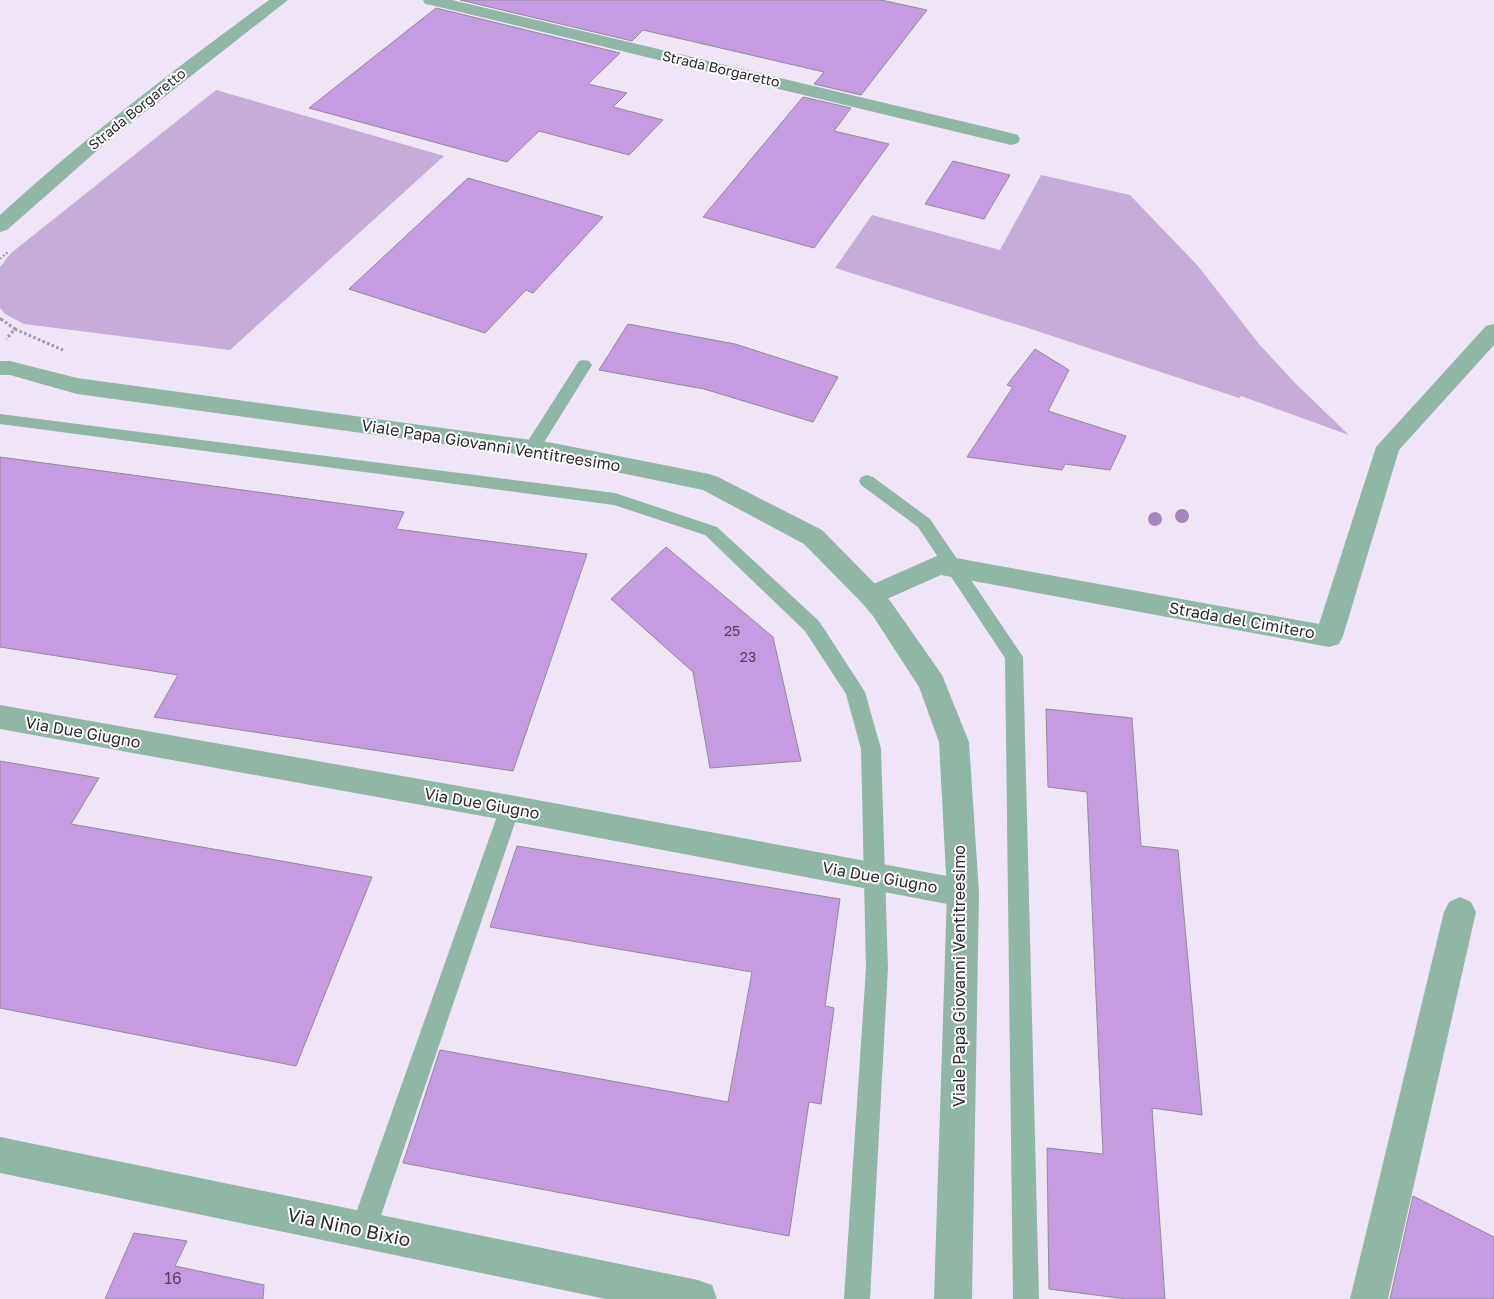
<svg xmlns="http://www.w3.org/2000/svg" width="1494" height="1299" font-family="'Golos Text',sans-serif">
	<style>
		.green { fill: #c6add9 }
		.building { fill: #c59ce2; stroke: #92899a }
		.lines { fill: none; stroke-linecap: round; stroke-linejoin: round }
		.path-far1 { stroke: #9d96a3; stroke-width: 2; stroke-dasharray: 2 2; stroke-linecap: butt }
		.path { stroke: #9d96a3; stroke-width: 3; stroke-dasharray: 2.5 2.5; stroke-linecap: butt }
		.service { fill: #90b6a5; fill-rule: evenodd }
		.minor { fill: #90b6a5; fill-rule: evenodd }
		.tertiary { fill: #90b6a5; fill-rule: evenodd }
		.tree { fill: #a686bb }
		.labels { text-anchor: middle; stroke-width: 4; stroke-linejoin: round; paint-order: stroke }
		.far-street-label { font-size: 14px; fill: #2b282e; stroke: #fff }
		.number-label { font-size: 14px; fill: #52455b }
		.street-label { font-size: 16px; fill: #2b282e; stroke: #fff }
		.near-number-label { font-size: 16px; fill: #52455b }
		.near-street-label { font-size: 19px; fill: #2b282e; stroke: #fff }
	</style>
	<rect width="100%" height="100%" fill="#efe5f7"/>
	<path class="green" d="M216 90 444 156 230 350 24 324 5 314 0 308V267L11 253Z
		M1041 175 1130 195 1198 266 1259 344 1296 384 1349 435 1241 396 1239 398 1028 328 835 268 872 215 1000 250Z"/>
	<path class="building" d="M460 0H881L927 10 861 95 814 84 824 72 643 30 632 41Z
		M436 8 620 53 588 84 627 93 613 107 663 120 629 155 539 131 507 162 309 108Z
		M803 97 851 108 834 131 889 144 814 248 703 217Z
		M953 161 1010 175 984 219 925 204Z
		M468 178 603 217 533 293 526 290 485 333 349 289Z
		M628 324 735 344 838 377 813 422 704 389 599 370Z
		M1035 349 1069 370 1048 411 1126 436 1110 470 1065 464 1062 470 967 457 1013 387 1007 385Z
		M0 457 404 512 396 529 587 554 513 771 154 717 178 675 0 647Z
		M666 547 773 637 801 761 710 768 693 672 611 599Z
		M1046 709 1132 718 1141 846 1178 850 1202 1115 1152 1108 1165 1299H1126L1049 1289 1047 1148 1103 1154 1087 792 1048 787Z
		M0 761 99 778 71 824 372 877 296 1066 0 1008Z
		M517 846 840 899 825 1006 834 1008 821 1104 809 1102 789 1236 403 1163 440 1050 728 1102 752 972 490 927Z
		M1413 1196 1494 1237V1299H1390Z
		M134 1233 187 1241 175 1266 264 1285 263 1299H105Z"/>
	<g class="lines">
		<path class="path-far1" d="M0 259 8 252
			M0 318 3 320"/>
		<path class="path" d="M1 319 15 329 6 339
			M15 329 63 350"/>
		<path class="service" d="M584 360 589 361 592 365 538 452 532 454 526 452 524 448 526 444 579 361Z
			M0 414 615 493 717 527 819 621 865 692 881 749 888 968 870 1299H844L866 968 861 749 846 694 805 631 705 535 614 505 0 424Z
			M867 475 873 477 930 519 1023 657 1039 1299H1013L1005 658 918 527 861 485 859 481 861 477Z
			M510 799 517 802 520 808 376 1230 372 1239 363 1243 354 1239 350 1230 500 808 503 802Z"/>
		<path class="minor" d="M423 0H452L1011 133 1018 135 1020 139 1018 143 1011 145 431 5 425 4Z
			M1494 324V345L1399 450 1343 636 1339 644 1329 647 941 575 871 606 862 603 858 596 862 589 939 555 1319 624 1376 447 1486 326Z
			M0 705 510 795 963 879 974 883 979 893 974 903 963 907 510 821 0 729Z
			M1460 897 1471 902 1476 912 1388 1299H1350L1444 912 1449 902Z
			M0 1137 698 1280 712 1285 717 1299H606L0 1173Z"/>
		<path class="tertiary" d="M269 0H288L108 141 7 230 0 232V215C85 137 176 68 269 0Z
			M0 361H10L77 378 553 443 709 474 718 477 822 530 880 589 891 602 942 675 969 742 979 893 972 1299H934L947 893 939 742 919 687 873 616 862 603 804 544 703 490 553 459 77 394 10 375H0Z"/>
	</g>
	<g class="tree">
		<circle cx="1182" cy="516" r="7"/>
		<circle cx="1155" cy="519" r="7"/>
	</g>
	<g class="labels">
		<g class="far-street-label">
			<text transform="translate(721 69) rotate(13)" y="5">Strada Borgaretto</text>
			<text transform="translate(137 109) rotate(-39)" y="5">Strada Borgaretto</text>
		</g>
		<g class="number-label">
			<text x="732" y="636">25</text>
			<text x="748" y="662">23</text>
		</g>
		<g class="street-label">
			<text transform="translate(491 445) rotate(9)" y="6">Viale Papa Giovanni Ventitreesimo</text>
			<text transform="translate(1242 620) rotate(10)" y="6">Strada del Cimitero</text>
			<text transform="translate(83 732) rotate(10)" y="6">Via Due Giugno</text>
			<text transform="translate(482 803) rotate(10)" y="6">Via Due Giugno</text>
			<text transform="translate(880 877) rotate(10)" y="6">Via Due Giugno</text>
			<text transform="translate(959 976) rotate(-90)" y="6">Viale Papa Giovanni Ventitreesimo</text>
		</g>
		<g class="near-number-label">
			<text x="173" y="1284">16</text>
		</g>
		<g class="near-street-label">
			<text transform="translate(349 1227) rotate(12)" y="7">Via Nino Bixio</text>
		</g>
	</g>
</svg>
